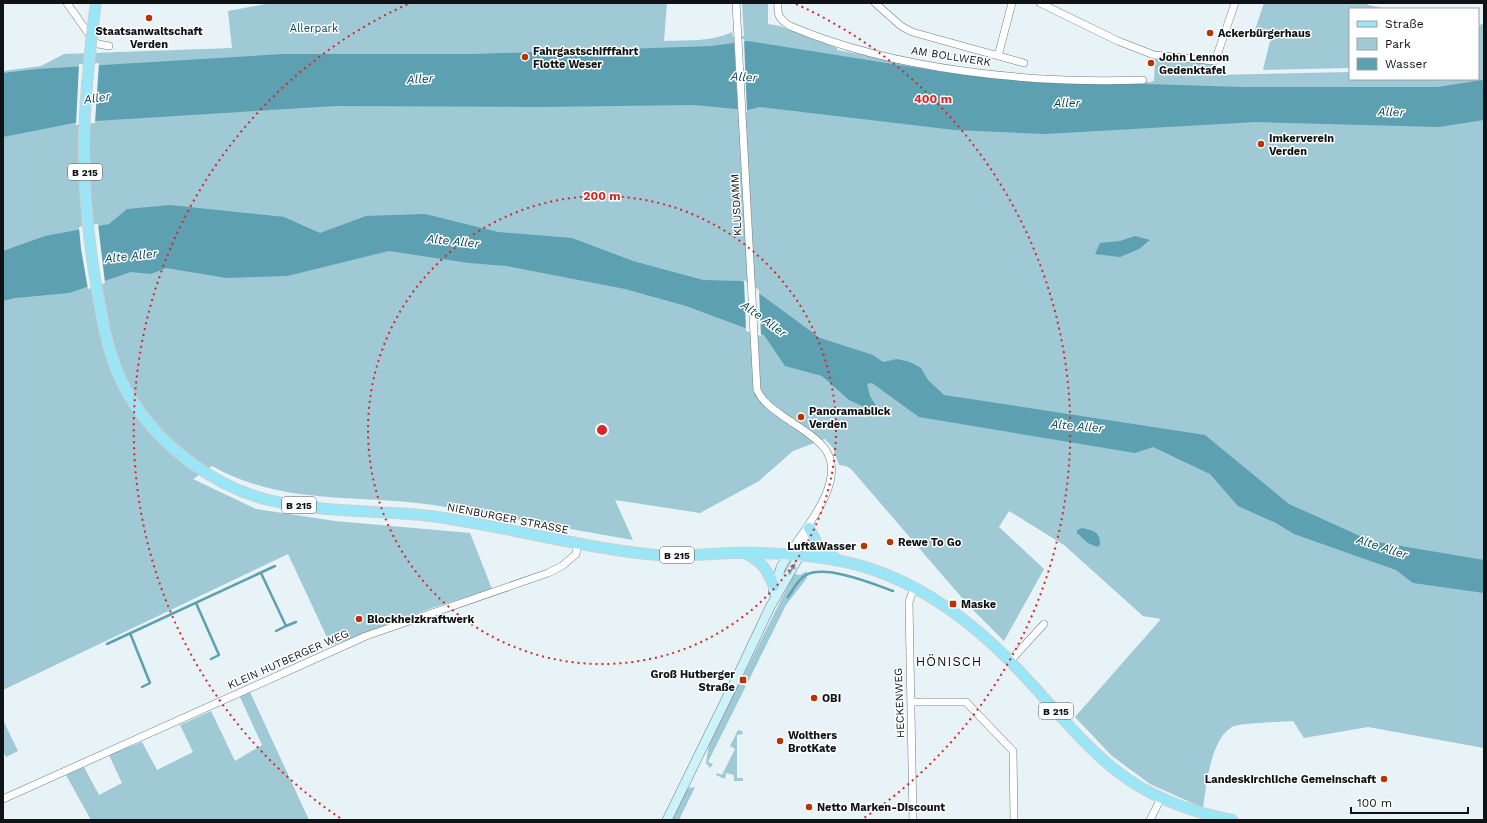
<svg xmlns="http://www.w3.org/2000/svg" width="1487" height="823" font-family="'Work Sans',sans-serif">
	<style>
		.green { fill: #9ec9d5 }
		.water { fill: #5ca0b1 }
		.pier { fill: #e7f3f6 }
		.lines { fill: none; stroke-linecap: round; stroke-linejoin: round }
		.stream { stroke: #5ca0b1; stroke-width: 2.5 }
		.minor-casing { stroke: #727d80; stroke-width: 8 }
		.secondary-casing { stroke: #727d80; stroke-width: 10 }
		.primary-casing { stroke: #cfd0d0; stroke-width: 12 }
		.minor { stroke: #fff; stroke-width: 7 }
		.secondary { stroke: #cdf2fa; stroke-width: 9 }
		.primary { stroke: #9ae5f6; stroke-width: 10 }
		.primary-bridge-casing { stroke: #cfd0d0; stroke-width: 12; stroke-linecap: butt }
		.primary-bridge { stroke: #9ae5f6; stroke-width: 10 }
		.oneway { fill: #788e93 }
		.ring { fill: none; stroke: #d62828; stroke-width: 2; stroke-dasharray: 2 4 }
		.poi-dot { fill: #b30; stroke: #fff; stroke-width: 1.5 }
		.labels { text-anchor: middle; stroke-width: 3; stroke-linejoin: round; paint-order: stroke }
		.shield { fill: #fff; stroke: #575a5b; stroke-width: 1 }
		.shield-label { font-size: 10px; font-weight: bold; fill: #0f1315 }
		.park-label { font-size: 11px; fill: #0b4956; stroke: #fff }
		.poi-label { font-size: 11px; font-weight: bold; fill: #0f1315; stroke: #fff; text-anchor: start }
		.street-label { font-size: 11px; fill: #0f1315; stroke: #fff }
		.water-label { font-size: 12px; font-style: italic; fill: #064653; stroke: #fff }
		.quarter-label { font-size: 13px; letter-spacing: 1px; fill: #0f1315; stroke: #fff }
		.centre { fill: #d62828; stroke: #fff; stroke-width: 2 }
		.ring-label { font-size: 12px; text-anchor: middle; font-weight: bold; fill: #d62828; stroke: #fff; stroke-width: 3; stroke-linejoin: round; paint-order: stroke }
	</style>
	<rect width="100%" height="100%" fill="#e7f3f6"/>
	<path class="green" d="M271 3H667L664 41C686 40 712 42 732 32L733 37 744 36 742 3H768V24L780 26 837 48V50L963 73 1058 79 1149 82 1154 81 1155 59 1213 64V75L1350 72V79H1478V26L1484 23V748L1368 727 1304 738 1293 721C1281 722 1242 723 1234 726 1211 736 1206 786 1203 808L1150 784 1112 756 1075 717 1161 619 1143 616 1064 545 1009 511 999 527 1044 569 1004 641 969 606 851 469 846 466 839 465 833 448 825 439 793 451 759 481 700 513 615 500 633 540C566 529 500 515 433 505 357 494 283 506 212 466L193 479 256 509 335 521 470 533 492 589 432 608 331 646 288 554 3 690V71L41 66 64 54 232 48 228 11Z
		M1264 3H1368V5L1388 9H1350V68L1263 70 1271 37 1254 33Z
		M807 571V578L786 605 747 684 742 682 743 679 742 678 794 574 800 575Z
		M739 683 746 686 708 762 713 764 710 768 706 763 709 745Z
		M250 692 309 820H91L66 775 84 767 99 795 122 783 109 755 142 742 157 770 193 752 180 725 211 711 235 761 262 745 240 697Z
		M3 720 18 751 6 757 3 751Z
		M738 730 742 731 743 734 737 735V778H743V781H734V775L726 773 725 779 716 775 717 773 722 775 735 749 730 746Z
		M695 787 679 820H670L688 788Z"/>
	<path class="water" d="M748 41 950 73 1051 81 1242 87H1438L1482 80 1484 83V120L1439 127 1256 122 1045 134 955 130 759 107 748 110 694 105 538 107 336 106 79 122 3 137V73L37 69 283 54H475L712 46Z
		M170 205 284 217 320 233 366 216 425 214 498 232 572 238 633 261 703 280 742 281 820 338 873 355 883 362 897 359 910 362 921 368 928 380 944 395 1205 435 1289 504 1371 541 1484 560V593L1413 583 1396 570 1294 534 1276 523 1238 506 1210 474 1153 447 1135 453 919 417 872 383 867 384 870 396 878 409 870 416 862 406 849 400 822 376 785 366 764 335 686 306 625 289 507 266 469 263 389 251 287 276 227 278 166 268 151 274 131 272 69 293 15 298 3 301V251L45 236 109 224 127 209Z
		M1135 236 1150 240 1139 249 1120 257 1095 254 1100 243 1120 241Z
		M1082 528C1092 530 1101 532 1100 545L1097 547 1088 543 1077 533V530Z"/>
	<path class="pier" d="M744 39 747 112 738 111 734 40Z
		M99 63 95 123 76 125 79 64Z
		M98 224 105 283 88 289 81 249 79 227Z
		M744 280 759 290 761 336 746 331Z"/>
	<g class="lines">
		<path class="stream" d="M261 573 286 626 276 631
			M788 597C793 590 798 579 806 575 825 564 874 584 893 591
			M196 603 219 655 211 659
			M286 626 296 622
			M130 633 150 683 142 687
			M107 644 275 566"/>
		<g class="minor-casing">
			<path id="minor" d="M67 3 93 40 98 44 109 46
				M736 3 757 390C764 405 778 412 790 421 802 429 817 438 825 449 848 480 805 529 788 554
				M778 3C777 15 779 19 790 26 894 70 1031 84 1143 80
				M875 3 901 26 912 32 1024 63
				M1040 3 1118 41 1154 55 1215 61 1235 3
				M998 56 1012 3
				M800 555 809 527
				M1010 661 1044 624
				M911 702H966L1013 751 1014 820
				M3 799 366 636 548 573 562 566 576 554 578 543
				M913 820 909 602 914 587
				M1150 820 1161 798"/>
		</g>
		<g class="secondary-casing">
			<path id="secondary" d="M773 592 781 567 788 554
				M667 820 737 677 770 607 800 555"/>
		</g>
		<g class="primary-casing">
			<path id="primary" d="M94 17 96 3
				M104 327C109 351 116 374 129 395 158 445 216 489 273 501 325 513 378 510 430 516 506 526 580 548 657 555 681 557 705 554 729 553 767 552 804 554 841 561 915 576 976 623 1026 678 1056 710 1083 745 1118 772 1151 798 1192 812 1232 820
				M809 528 818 545 838 560
				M745 553C763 563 766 568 774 586"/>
		</g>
		<use href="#minor" class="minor"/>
		<use href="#secondary" class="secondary"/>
		<use href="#primary" class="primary"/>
		<g class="primary-bridge-casing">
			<path id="primary-bridge" d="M94 17C89 61 84 105 84 150 84 209 92 269 104 327"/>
		</g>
		<use href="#primary-bridge" class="primary-bridge"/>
	</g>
	<defs><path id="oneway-solid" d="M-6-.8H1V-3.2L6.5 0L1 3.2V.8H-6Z"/></defs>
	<use class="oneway" href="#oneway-solid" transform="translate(792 569) rotate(-61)"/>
	<g class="ring">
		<circle cx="602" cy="430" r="234"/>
		<path d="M340 818A468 468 0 0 1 408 4M796 4A468 468 0 0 1 864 818"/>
	</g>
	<g class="poi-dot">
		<circle cx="149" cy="18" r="4"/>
		<circle cx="1210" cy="33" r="4"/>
		<circle cx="525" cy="57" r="4"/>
		<circle cx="1151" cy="63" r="4"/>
		<circle cx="1261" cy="144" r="4"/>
		<circle cx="801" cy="417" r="4"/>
		<circle cx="890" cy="542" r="4"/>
		<circle cx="864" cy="546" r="4"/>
		<rect x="949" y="600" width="8" height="8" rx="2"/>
		<circle cx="359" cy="619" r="4"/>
		<rect x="739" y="676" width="8" height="8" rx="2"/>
		<circle cx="814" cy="698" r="4"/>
		<circle cx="780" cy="741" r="4"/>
		<circle cx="1384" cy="779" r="4"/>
		<circle cx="809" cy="807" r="4"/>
	</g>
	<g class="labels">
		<g class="shield">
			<rect x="68" y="164" width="34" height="16" rx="3"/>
			<rect x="282" y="497" width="34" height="16" rx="3"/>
			<rect x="660" y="547" width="34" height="16" rx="3"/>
			<rect x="1039" y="703" width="34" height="16" rx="3"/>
		</g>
		<g class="shield-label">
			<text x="85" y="176">B 215</text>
			<text x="299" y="509">B 215</text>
			<text x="677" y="559">B 215</text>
			<text x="1056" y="715">B 215</text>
		</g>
		<g class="park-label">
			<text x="314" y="32">Allerpark</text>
		</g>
		<g class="poi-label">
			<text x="149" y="35" text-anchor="middle">Staatsanwaltschaft<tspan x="149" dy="13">Verden</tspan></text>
			<text x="1218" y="37">Ackerbürgerhaus</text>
			<text x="533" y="55">Fahrgastschifffahrt<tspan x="533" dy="13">Flotte Weser</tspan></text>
			<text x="1159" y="61">John Lennon<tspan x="1159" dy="13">Gedenktafel</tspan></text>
			<text x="1269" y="142">Imkerverein<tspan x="1269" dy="13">Verden</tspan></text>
			<text x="809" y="415">Panoramablick<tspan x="809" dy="13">Verden</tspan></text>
			<text x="898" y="546">Rewe To Go</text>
			<text x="856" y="550" text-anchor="end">Luft&amp;Wasser</text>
			<text x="961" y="608">Maske</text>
			<text x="367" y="623">Blockheizkraftwerk</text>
			<text x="735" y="678" text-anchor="end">Groß Hutberger<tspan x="735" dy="13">Straße</tspan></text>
			<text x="822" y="702">OBI</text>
			<text x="788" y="739">Wolthers<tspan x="788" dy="13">BrotKate</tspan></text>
			<text x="1376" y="783" text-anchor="end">Landeskirchliche Gemeinschaft</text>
			<text x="817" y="811">Netto Marken-Discount</text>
		</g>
		<g class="street-label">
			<text transform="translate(951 56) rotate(9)" y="4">AM BOLLWERK</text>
			<text transform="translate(736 205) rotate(-93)" y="4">KLUSDAMM</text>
			<text transform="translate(508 518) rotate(11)" y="4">NIENBURGER STRASSE</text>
			<text transform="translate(288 659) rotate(-24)" y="4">KLEIN HUTBERGER WEG</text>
			<text transform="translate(899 703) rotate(-92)" y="4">HECKENWEG</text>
		</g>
		<g class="water-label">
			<text transform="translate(744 77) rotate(4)" y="4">Aller</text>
			<text transform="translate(420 79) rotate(-3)" y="4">Aller</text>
			<text transform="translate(97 98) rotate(-8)" y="4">Aller</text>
			<text x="1067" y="107">Aller</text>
			<text transform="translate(1391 112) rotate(2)" y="4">Aller</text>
			<text transform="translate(453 241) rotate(6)" y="4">Alte Aller</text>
			<text transform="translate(131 256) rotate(-6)" y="4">Alte Aller</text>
			<text transform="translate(764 319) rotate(36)" y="4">Alte Aller</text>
			<text transform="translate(1077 426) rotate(5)" y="4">Alte Aller</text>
			<text transform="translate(1382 547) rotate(18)" y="4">Alte Aller</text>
		</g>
		<g class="quarter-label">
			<text x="949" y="666">HÖNISCH</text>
		</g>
	</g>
	<circle cx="602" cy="430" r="6" class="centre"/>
	<g class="ring-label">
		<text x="933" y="103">400 m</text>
		<text x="602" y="200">200 m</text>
	</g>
	<rect width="1487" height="823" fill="none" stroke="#0f1315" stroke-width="8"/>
	<rect x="1349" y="8" width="130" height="72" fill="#ffffff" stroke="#9fa1a1"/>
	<rect x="1357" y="21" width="20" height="6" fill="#9ae5f6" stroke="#9fa1a1"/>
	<text x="1385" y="28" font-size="12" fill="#0f1315">Straße</text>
	<rect x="1357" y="38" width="20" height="12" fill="#9ec9d5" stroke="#9fa1a1"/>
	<text x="1385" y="48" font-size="12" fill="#0f1315">Park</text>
	<rect x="1357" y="58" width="20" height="12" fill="#5ca0b1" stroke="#9fa1a1"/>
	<text x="1385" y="68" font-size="12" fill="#0f1315">Wasser</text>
	<path d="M1351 807v6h117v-6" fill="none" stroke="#0f1315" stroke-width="2"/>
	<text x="1357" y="807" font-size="12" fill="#0f1315" stroke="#ffffff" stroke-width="3" paint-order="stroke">100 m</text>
</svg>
